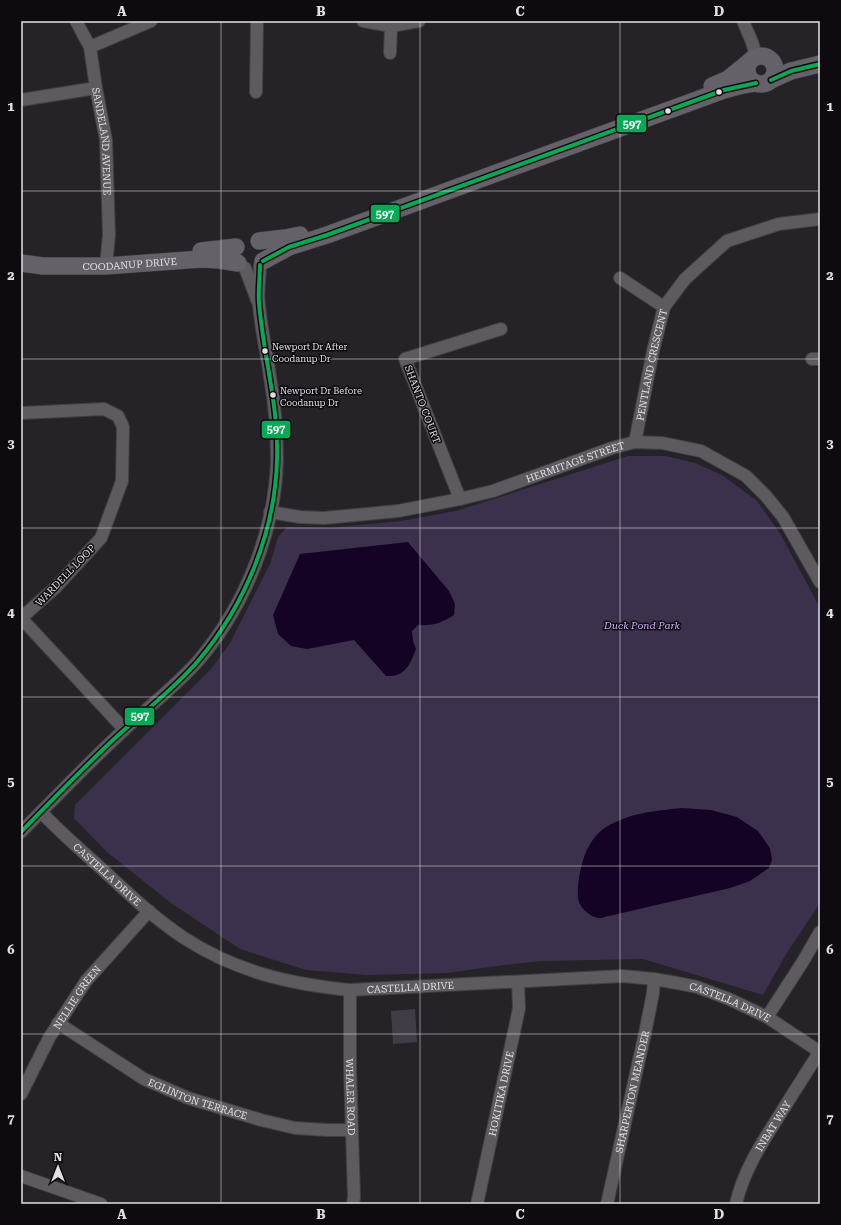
<svg xmlns="http://www.w3.org/2000/svg" width="841" height="1225" viewBox="0 0 841 1225" font-family="'Roboto Serif',serif">
	<style>
		.green { fill: #3c314d }
		.water { fill: #140325 }
		.building { fill: #403d47 }
		.lines { fill: none; stroke-linecap: round; stroke-linejoin: round }
		.minor-casing { stroke: #413f44; stroke-width: 14 }
		.secondary-casing { stroke: #413f44; stroke-width: 18 }
		.minor { stroke: #5d5b60; stroke-width: 12 }
		.secondary { stroke: #646169; stroke-width: 17 }
		.bus-1-casing { stroke: #0d0b10; stroke-width: 7 }
		.bus-1 { stroke: #06aa56; stroke-width: 4 }
		.grid { fill: none; stroke: #e2dfe7; stroke-width: 1; stroke-opacity: 0.55 }
		.bus-dot { fill: #e2dfe7; stroke: #0d0b10; stroke-width: 1.5 }
		.labels { text-anchor: middle; stroke-width: 3; stroke-linejoin: round; paint-order: stroke }
		.bus-label { font-size: 9px; fill: #e2dfe7; stroke: #0d0b10; text-anchor: start }
		.street-label { font-size: 10px; fill: #e2dfe7; stroke: #0d0b10 }
		.park-label { font-size: 10px; font-style: italic; fill: #d0b1fe; stroke: #0d0b10 }
		.line-badge { stroke: #0d0b10; stroke-width: 1.5 }
		.badge-label { font-size: 11px; text-anchor: middle; font-weight: bold; fill: #fff }
		.neatline { fill: none; stroke: #e2dfe7; stroke-width: 1.5 }
		.grid-label { font-size: 13px; text-anchor: middle; font-weight: bold; fill: #e2dfe7 }
	</style>
	<rect width="100%" height="100%" fill="#252328"/>
	<polygon class="green" points="628,456 666,456 695,463 722,475 757,501 781,535 820,608 820,903 785,956 763,995 643,959 542,961 504,965 447,973 367,975 306,970 240,949 171,903 107,852 74,818 75,805 211,669 230,643 270,564 278,537 287,527 330,528 401,521 456,511"/>
	<g class="water">
		<path d="M408 542 449 591 455 604 454 615C441 623 434 626 418 625L412 631 413 641 416 649C410 665 405 677 386 676L354 640 307 649 291 646 278 634 273 615 300 554Z"/>
		<path d="M682 808 711 810 737 817 758 831 770 848 772 860 769 868 750 881 730 888 609 916C607 916 603 918 600 918 592 918 582 910 579 902 575 889 582 857 589 846 592 840 598 833 603 829 627 813 654 811 682 808Z"/>
	</g>
	<polygon class="building" points="415,1009 417,1042 393,1044 391,1011"/>
	<g class="lines">
		<g class="minor-casing">
			<g id="minor">
				<path id="s1" d="M76 21 90 47 96 88 106 140 109 235 106 266"/>
				<polyline points="363,21 391,26 419,21"/>
				<polyline points="743,21 752,42 756,56"/>
				<polyline points="90,47 151,21"/>
				<polyline points="390,53 391,26"/>
				<polyline points="256,92 257,21"/>
				<polyline points="21,100 96,88"/>
				<polyline points="245,268 257,300"/>
				<polyline points="620,278 664,307"/>
				<polyline points="812,359 820,359"/>
				<polyline points="21,413 104,409 118,416 123,427 122,481 101,538 56,587 21,618"/>
				<path id="s2" d="M635 442 653 351 664 307 685 279 727 241 779 224 820 219"/>
				<polyline points="460,499 405,359 501,329"/>
				<path id="s3" d="M270 512 300 517 324 518 398 511 460 499 493 491 612 448 635 442 662 443 701 451 746 476 766 496 783 517 820 582"/>
				<polyline points="21,618 124,729"/>
				<path id="s4" d="M41 812C61 833 82 851 103 870 129 894 155 919 184 938 237 972 289 984 350 990L623 976 654 979 677 983 697 987 729 999 767 1017 820 1052"/>
				<path d="M21 832C55 798 89 762 125 729 149 706 176 686 198 661 245 606 275 532 277 460 277 432 275 405 270 377 267 353 261 329 259 305 257 292 260 278 260 265"/>
				<path id="s5" d="M350 990V1068L354 1197 353 1204"/>
				<polyline points="767,1017 802,963 820,932"/>
				<path id="s6" d="M58 1023 144 1079 188 1098 261 1120 295 1128 327 1130H352"/>
				<path id="s7" d="M21 1094 49 1038 86 981 149 911"/>
				<polyline points="21,1176 101,1204"/>
				<path id="s8" d="M477 1204 517 1018 519 1008 518 982"/>
				<path id="s9" d="M607 1204 645 1033 653 993 654 979"/>
				<path id="s10" d="M736 1204C743 1172 761 1144 779 1116 792 1095 806 1073 820 1051"/>
			</g>
		</g>
		<g class="secondary-casing">
			<g id="secondary">
				<circle cx="761" cy="70" r="14"/>
				<polyline points="771,80 791,71 820,64"/>
				<polyline points="712,86 728,79 749,62"/>
				<polyline points="259,241 285,238 300,235"/>
				<polyline points="201,251 236,247"/>
				<polyline points="263,261 289,247 327,235 724,90 739,86 756,83"/>
				<path id="s11" d="M21 263 43 266H106L201 259 219 260 238 263"/>
			</g>
		</g>
		<use href="#minor" class="minor"/>
		<use href="#secondary" class="secondary"/>
		<g class="bus-1-casing">
			<g id="bus-1">
				<polyline points="771,80 791,71 820,64"/>
				<polyline points="263,261 289,247 327,235 724,90 756,83"/>
				<path d="M21 832C51 801 81 770 113 740 141 714 173 690 198 661 245 605 275 533 277 460 279 406 263 355 259 302 258 289 260 277 260 265"/>
			</g>
		</g>
		<use href="#bus-1" class="bus-1"/>
	</g>
	<path class="grid" d="M221 21V1204M420 21V1204M620 21V1204M21 191H820M21 359H820M21 528H820M21 697H820M21 866H820M21 1034H820"/>
	<g class="bus-dot">
		<circle cx="719" cy="92" r="3.5"/>
		<circle cx="668" cy="111" r="3.5"/>
		<circle cx="265" cy="351" r="3.5"/>
		<circle cx="273" cy="395" r="3.5"/>
	</g>
	<g class="labels">
		<g class="bus-label">
			<text x="272" y="350">Newport Dr After<tspan x="272" dy="12">Coodanup Dr</tspan></text>
			<text x="280" y="394">Newport Dr Before<tspan x="280" dy="12">Coodanup Dr</tspan></text>
		</g>
		<g class="street-label">
			<text dy="4" stroke="none"><textPath href="#s1" startOffset="125">SANDELAND AVENUE</textPath></text>
			<text dy="4" stroke="none"><textPath href="#s11" startOffset="109">COODANUP DRIVE</textPath></text>
			<text dy="4" stroke="none"><textPath href="#s2" startOffset="79">PENTLAND CRESCENT</textPath></text>
			<text transform="translate(423 404) rotate(69)" y="4">SHANTO COURT</text>
			<text dy="4" stroke="none"><textPath href="#s3" startOffset="313">HERMITAGE STREET</textPath></text>
			<text transform="translate(65 575) rotate(-46)" y="4">WARDELL LOOP</text>
			<text dy="4" stroke="none"><textPath href="#s4" startOffset="91">CASTELLA DRIVE</textPath></text>
			<text dy="4" stroke="none"><textPath href="#s4" startOffset="427">CASTELLA DRIVE</textPath></text>
			<text dy="4" stroke="none"><textPath href="#s7" startOffset="112">NELLIE GREEN</textPath></text>
			<text dy="4" stroke="none"><textPath href="#s4" startOffset="751">CASTELLA DRIVE</textPath></text>
			<text dy="4" stroke="none"><textPath href="#s9" startOffset="115">SHARPERTON MEANDER</textPath></text>
			<text dy="4" stroke="none"><textPath href="#s8" startOffset="113">HOKITIKA DRIVE</textPath></text>
			<text dy="4" stroke="none"><textPath href="#s5" startOffset="107">WHALER ROAD</textPath></text>
			<text dy="4" stroke="none"><textPath href="#s6" startOffset="160">EGLINTON TERRACE</textPath></text>
			<text dy="4" stroke="none"><textPath href="#s10" startOffset="87">INBAT WAY</textPath></text>
		</g>
		<g class="park-label">
			<text x="642" y="629">Duck Pond Park</text>
		</g>
	</g>
	<g class="line-badge">
		<rect x="616" y="114" width="31" height="19" rx="4" fill="#06aa56"/>
		<rect x="370" y="204" width="30" height="19" rx="4" fill="#06aa56"/>
		<rect x="261" y="420" width="30" height="19" rx="4" fill="#06aa56"/>
		<rect x="124" y="707" width="31" height="19" rx="4" fill="#06aa56"/>
	</g>
	<g class="badge-label">
		<text x="632" y="128">597</text>
		<text x="385" y="218">597</text>
		<text x="276" y="433">597</text>
		<text x="140" y="720">597</text>
	</g>
	<rect width="841" height="1225" fill="none" stroke="#0d0b10" stroke-width="44"/>
	<g transform="translate(58 1167)" stroke="#0d0b10" stroke-width="3" paint-order="stroke">
	<path d="M0-3L7 15L0 10L-7 15Z" fill="#e2dfe7"/>
	<text y="-6" font-size="11" font-weight="bold" text-anchor="middle" fill="#e2dfe7">N</text>
	</g>
	<rect x="22" y="22" width="797" height="1181" class="neatline"/>
	<g class="grid-label">
		<text x="122" y="16">A</text>
		<text x="321" y="16">B</text>
		<text x="520" y="16">C</text>
		<text x="719" y="16">D</text>
		<text x="11" y="111">1</text>
		<text x="830" y="111">1</text>
		<text x="11" y="280">2</text>
		<text x="830" y="280">2</text>
		<text x="11" y="448">3</text>
		<text x="830" y="448">3</text>
		<text x="11" y="617">4</text>
		<text x="830" y="617">4</text>
		<text x="11" y="786">5</text>
		<text x="830" y="786">5</text>
		<text x="11" y="954">6</text>
		<text x="830" y="954">6</text>
		<text x="11" y="1123">7</text>
		<text x="830" y="1123">7</text>
		<text x="122" y="1219">A</text>
		<text x="321" y="1219">B</text>
		<text x="520" y="1219">C</text>
		<text x="719" y="1219">D</text>
	</g>
</svg>
